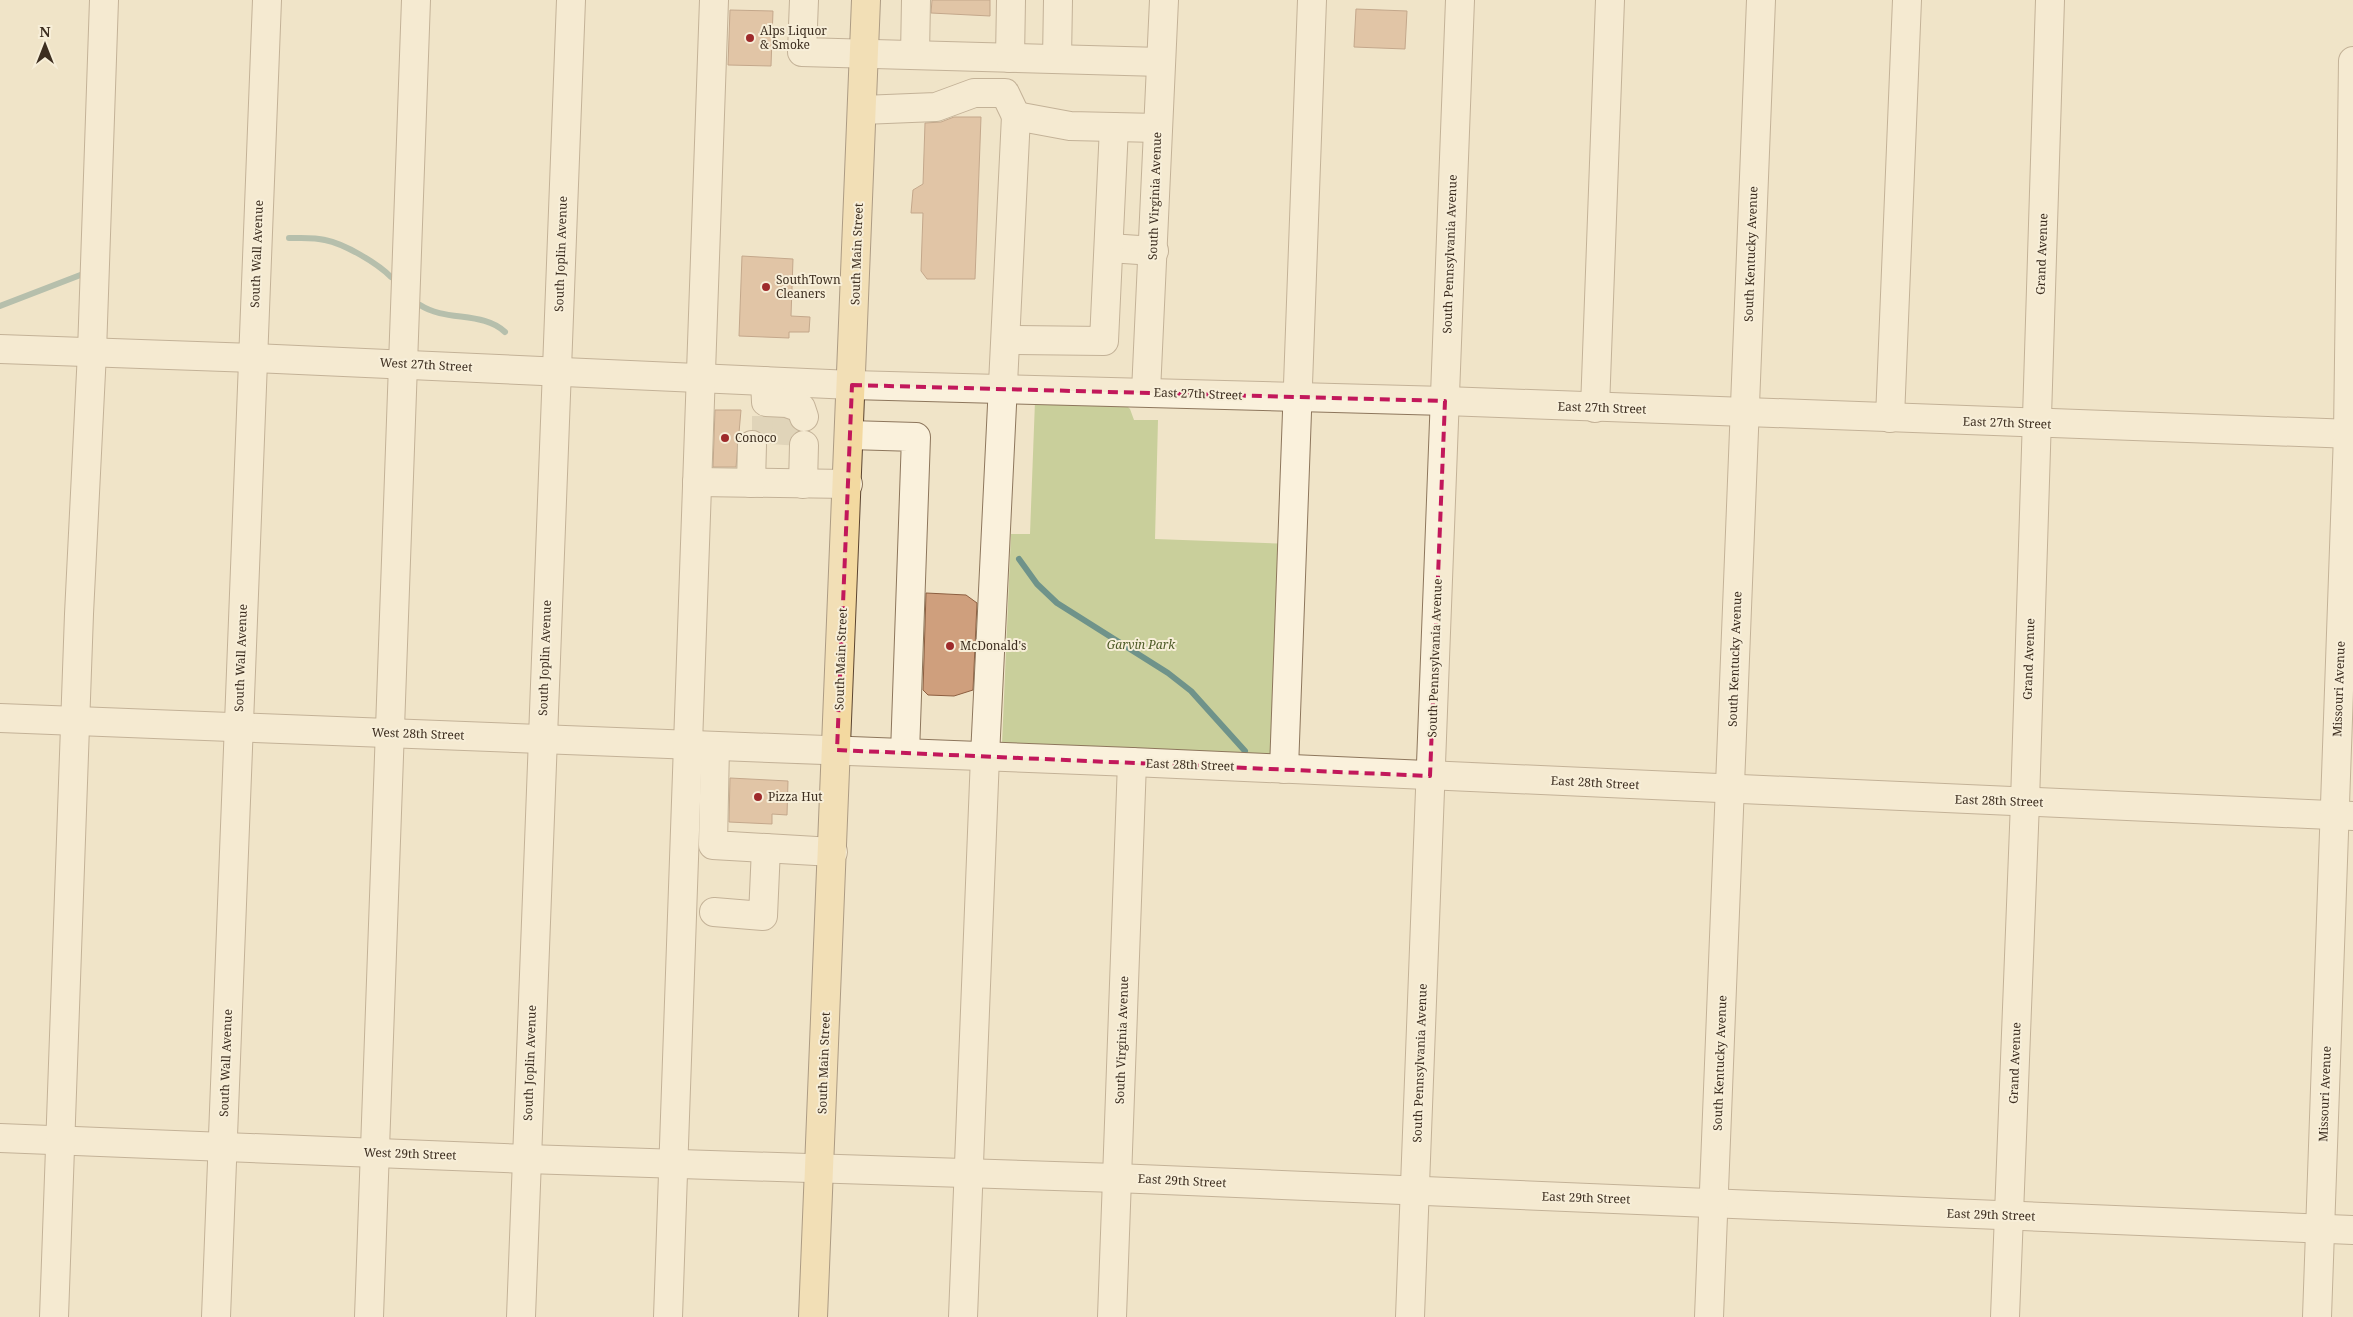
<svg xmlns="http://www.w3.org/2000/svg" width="2353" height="1317" viewBox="0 0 2353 1317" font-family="'Noto Serif',serif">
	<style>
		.green { fill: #c9cf9b }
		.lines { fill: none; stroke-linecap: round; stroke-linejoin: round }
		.stream { stroke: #6f938a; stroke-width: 6 }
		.building { fill: #cf9f7d; stroke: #8d5f41 }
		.minor-tunnel { stroke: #ccc0a6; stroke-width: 28; stroke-dasharray: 28 14; stroke-linecap: butt }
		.minor-casing { stroke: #8d765c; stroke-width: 30 }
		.major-casing { stroke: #5b4430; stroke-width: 30 }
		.minor { stroke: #faf1dc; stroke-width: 28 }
		.major { stroke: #f3d9a0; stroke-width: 28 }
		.marked { fill: none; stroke: #c2185b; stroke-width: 4; stroke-dasharray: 10 6; stroke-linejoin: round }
		.poi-dot { fill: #9e2a2b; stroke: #f7eed8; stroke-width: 2 }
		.labels { text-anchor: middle; stroke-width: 4; stroke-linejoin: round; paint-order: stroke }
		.poi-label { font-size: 12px; fill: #3d2e20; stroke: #f7eed8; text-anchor: start }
		.street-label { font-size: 12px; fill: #3d2e20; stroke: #f7eed8 }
		.park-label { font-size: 12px; font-style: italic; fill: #4d5a26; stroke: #f7eed8 }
	</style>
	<rect width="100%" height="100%" fill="#f0e4c8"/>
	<polygon class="green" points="1035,401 1126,405 1130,409 1134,420 1158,420 1155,539 1292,544 1281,757 1002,744 1011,534 1030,534"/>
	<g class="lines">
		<g class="stream">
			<path d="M289 238C301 238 314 237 325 240 345 244 377 263 391 277"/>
			<path d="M420 305C446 322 483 311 505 332"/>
			<polyline points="0,306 83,274"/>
			<polyline points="1019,559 1037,584 1057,603 1168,673 1191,691 1245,751"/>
		</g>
	</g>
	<g class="building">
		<polygon points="932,0 990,0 990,16 931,13"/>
		<polygon points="1356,9 1407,11 1405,49 1354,47"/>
		<polygon points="730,10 773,11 771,66 728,65"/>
		<polygon points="954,117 981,117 975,279 927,279 921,271 923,213 911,213 913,190 923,184 925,123 941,122"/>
		<polygon points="742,256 793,259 791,316 810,317 809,332 789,332 789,338 739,336"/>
		<polygon points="715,410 741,410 736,467 713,467"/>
		<polygon points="926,593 966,595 977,603 973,690 954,696 928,695 923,690"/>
		<polygon points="730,778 788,781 787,815 772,814 772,824 729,822"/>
	</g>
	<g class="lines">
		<g class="minor-tunnel">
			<polyline points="766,416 766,445"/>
			<polyline points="785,445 787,417"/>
		</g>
		<g class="minor-casing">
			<g id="minor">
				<polyline points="804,0 802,52 1161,62"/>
				<polyline points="915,55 916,0"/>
				<polyline points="1010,58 1011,0"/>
				<polyline points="1057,59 1058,0"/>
				<polyline points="862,110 936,107 974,93 1005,93 1016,116"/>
				<polyline points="1109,248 1154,251"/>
				<polyline points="1006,340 1104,341 1114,127"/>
				<polyline points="0,349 253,358 852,385 1445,401 2353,434"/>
				<polyline points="765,381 766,402 787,403 801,408 804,417"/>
				<polyline points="1146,392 1164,0"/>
				<polyline points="1595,408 1610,0"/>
				<polyline points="1890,418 1907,0"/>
				<polyline points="850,435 916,437 905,753"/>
				<polyline points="697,482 848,484"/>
				<polyline points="751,483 752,445"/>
				<polyline points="803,484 804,445"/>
				<polyline points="0,718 1132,762 2353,816"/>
				<polyline points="715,746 713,845 833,852"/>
				<polyline points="1284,769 1312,0"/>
				<polyline points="714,912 763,916 766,848"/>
				<polyline points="0,1138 527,1159 1116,1178 2353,1230"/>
				<polyline points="54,1317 79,614 92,352 104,0"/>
				<polyline points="216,1317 267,0"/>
				<polyline points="369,1317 416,0"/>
				<polyline points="521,1317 571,0"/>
				<polyline points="668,1317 714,0"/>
				<polyline points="963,1317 985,756 1016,116 1070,126 1158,128"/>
				<polyline points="1112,1317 1132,762"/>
				<polyline points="1410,1317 1460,0"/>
				<polyline points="1709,1317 1761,0"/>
				<polyline points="2005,1317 2025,802 2050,0"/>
				<polyline points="2317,1317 2348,434 2353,61"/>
			</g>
		</g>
		<g class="major-casing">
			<polyline id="major" points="813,1317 866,0"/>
		</g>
		<use href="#minor" class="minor"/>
		<use href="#major" class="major"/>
	</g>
	<path d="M0 0H2353V1317H0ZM852 385 1445 401 1430 776 837 750Z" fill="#f0e4c8" fill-opacity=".55" fill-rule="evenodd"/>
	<path class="marked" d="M852 385 1445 401 1430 776 837 750Z"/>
	<g class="poi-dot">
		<circle cx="750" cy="38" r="5"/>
		<circle cx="766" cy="287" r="5"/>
		<circle cx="725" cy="438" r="5"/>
		<circle cx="950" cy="646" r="5"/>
		<circle cx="758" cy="797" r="5"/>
	</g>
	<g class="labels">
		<g class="poi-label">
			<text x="760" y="35">Alps Liquor<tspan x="760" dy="14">&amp; Smoke</tspan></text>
			<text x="776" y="284">SouthTown<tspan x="776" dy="14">Cleaners</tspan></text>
			<text x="735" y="442">Conoco</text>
			<text x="960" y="650">McDonald's</text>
			<text x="768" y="801">Pizza Hut</text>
		</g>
		<g class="street-label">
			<text transform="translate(1155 196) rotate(-88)" y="4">South Virginia Avenue</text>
			<text transform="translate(257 254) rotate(-88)" y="4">South Wall Avenue</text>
			<text transform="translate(561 254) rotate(-88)" y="4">South Joplin Avenue</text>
			<text transform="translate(857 254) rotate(-88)" y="4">South Main Street</text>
			<text transform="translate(1450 254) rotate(-88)" y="4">South Pennsylvania Avenue</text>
			<text transform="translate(1751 254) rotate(-88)" y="4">South Kentucky Avenue</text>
			<text transform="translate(2042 254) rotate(-88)" y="4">Grand Avenue</text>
			<text transform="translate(426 365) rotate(3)" y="4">West 27th Street</text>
			<text transform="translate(1198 394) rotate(2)" y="4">East 27th Street</text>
			<text transform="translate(1602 408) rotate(2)" y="4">East 27th Street</text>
			<text transform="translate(2007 423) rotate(2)" y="4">East 27th Street</text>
			<text transform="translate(241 658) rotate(-88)" y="4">South Wall Avenue</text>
			<text transform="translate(545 658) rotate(-88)" y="4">South Joplin Avenue</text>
			<text transform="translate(1435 658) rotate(-88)" y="4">South Pennsylvania Avenue</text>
			<text transform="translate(841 659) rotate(-88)" y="4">South Main Street</text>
			<text transform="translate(1735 659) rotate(-88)" y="4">South Kentucky Avenue</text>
			<text transform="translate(2029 659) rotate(-88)" y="4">Grand Avenue</text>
			<text transform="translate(2339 689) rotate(-88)" y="4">Missouri Avenue</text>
			<text transform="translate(418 734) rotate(2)" y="4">West 28th Street</text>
			<text transform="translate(1190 765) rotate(2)" y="4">East 28th Street</text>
			<text transform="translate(1595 783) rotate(3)" y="4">East 28th Street</text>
			<text transform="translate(1999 801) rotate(2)" y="4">East 28th Street</text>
			<text transform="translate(1122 1040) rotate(-88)" y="4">South Virginia Avenue</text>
			<text transform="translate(226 1063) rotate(-88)" y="4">South Wall Avenue</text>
			<text transform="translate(530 1063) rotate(-88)" y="4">South Joplin Avenue</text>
			<text transform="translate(824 1063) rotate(-88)" y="4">South Main Street</text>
			<text transform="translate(1420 1063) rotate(-88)" y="4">South Pennsylvania Avenue</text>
			<text transform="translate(1720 1063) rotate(-88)" y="4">South Kentucky Avenue</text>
			<text transform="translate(2015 1063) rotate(-88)" y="4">Grand Avenue</text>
			<text transform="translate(2325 1094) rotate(-88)" y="4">Missouri Avenue</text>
			<text transform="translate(410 1154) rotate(2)" y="4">West 29th Street</text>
			<text transform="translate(1182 1181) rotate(3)" y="4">East 29th Street</text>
			<text transform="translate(1586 1198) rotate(2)" y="4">East 29th Street</text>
			<text transform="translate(1991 1215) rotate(2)" y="4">East 29th Street</text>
		</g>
		<g class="park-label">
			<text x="1141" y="649">Garvin Park</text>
		</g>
	</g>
	<g transform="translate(45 45)" stroke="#f7eed8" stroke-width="4" paint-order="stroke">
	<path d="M0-4L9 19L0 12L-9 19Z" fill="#3d2e20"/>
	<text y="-8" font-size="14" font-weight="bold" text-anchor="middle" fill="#3d2e20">N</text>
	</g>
</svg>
